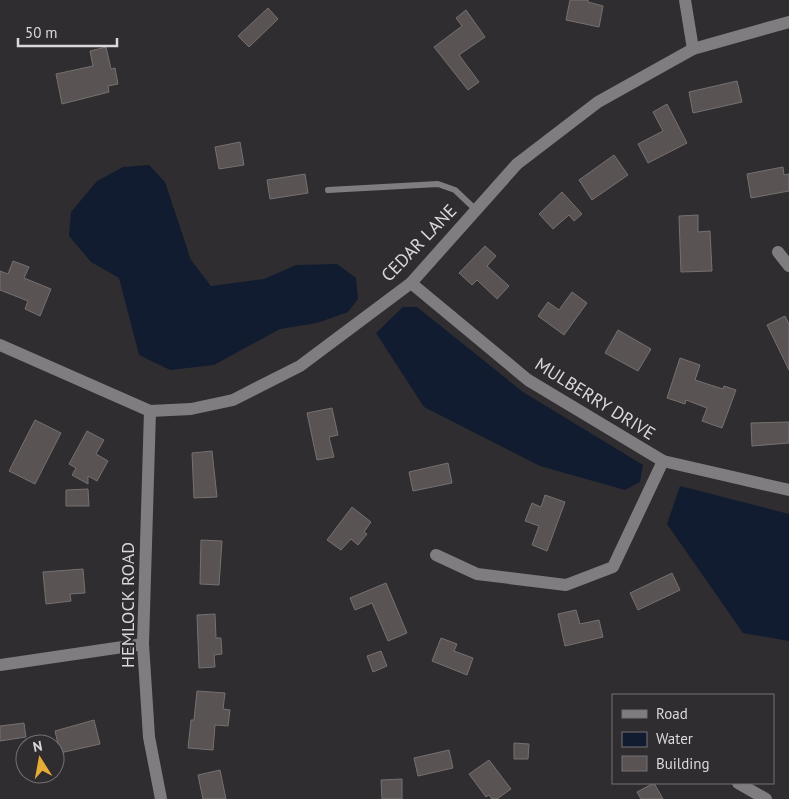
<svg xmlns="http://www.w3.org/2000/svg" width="789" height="799" viewBox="0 0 789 799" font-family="'PT Sans',sans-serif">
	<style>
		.water { fill: #121c30 }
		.building { fill: #595453; stroke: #767170 }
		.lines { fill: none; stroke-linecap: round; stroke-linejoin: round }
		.service { stroke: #807d80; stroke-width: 6 }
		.minor { stroke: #807d80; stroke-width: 12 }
		.labels { text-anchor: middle; stroke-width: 4; stroke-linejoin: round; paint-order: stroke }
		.street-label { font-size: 18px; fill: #d9d8da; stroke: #302d30 }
	</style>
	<rect width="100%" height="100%" fill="#302d30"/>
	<g class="water">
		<polygon points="149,165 165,182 191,260 211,286 264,279 296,265 337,264 356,278 358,299 348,312 317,323 280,329 214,365 170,370 139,355 119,278 91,262 69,236 71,212 97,181 123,167"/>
		<polygon points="403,307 417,307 523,392 643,465 640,482 625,490 540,466 424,407 376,333"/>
		<polygon points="680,486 789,514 789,641 743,633 667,524"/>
	</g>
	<g class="building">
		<polygon points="570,0 588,0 588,2 603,6 599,27 566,20"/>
		<polygon points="268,8 278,19 249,47 238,36"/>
		<polygon points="466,10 485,37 459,55 479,82 468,90 434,47 462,26 456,18"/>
		<polygon points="106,47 111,69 115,68 118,84 108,86 109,92 62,104 56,74 93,66 90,51"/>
		<polygon points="737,81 742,102 693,113 689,92"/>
		<polygon points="667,104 687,143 648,163 638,144 663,131 653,112"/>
		<polygon points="240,142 244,165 219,169 215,147"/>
		<polygon points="614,155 628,175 592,200 579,180"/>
		<polygon points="783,167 784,175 789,174 789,191 751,198 747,174"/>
		<polygon points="305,174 308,193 270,199 267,180"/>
		<polygon points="562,192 582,214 574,221 569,215 553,229 539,214"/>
		<polygon points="698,215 698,232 710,231 712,271 681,272 679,216"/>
		<polygon points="485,246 496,256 487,266 509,286 497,299 477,280 472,285 459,273"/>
		<polygon points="13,261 29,267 24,278 51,289 40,316 25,309 28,301 0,290 0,271 8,274"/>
		<polygon points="572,292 587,303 564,335 538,316 548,302 559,310"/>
		<polygon points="785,316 789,324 789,370 767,325"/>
		<polygon points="618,330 651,349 638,371 605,353"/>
		<polygon points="680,358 700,365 695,380 723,389 724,386 736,390 722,428 702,421 707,408 686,400 685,404 667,398"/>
		<polygon points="332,408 338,435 329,437 334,457 317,460 307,413"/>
		<polygon points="35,420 61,433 35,484 9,471"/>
		<polygon points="789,422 789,443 752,446 751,423"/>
		<polygon points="87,431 104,440 96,454 108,461 97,481 88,476 88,484 72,475 76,468 69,464"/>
		<polygon points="212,451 217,497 194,498 192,453"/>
		<polygon points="448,463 452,483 413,491 409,472"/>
		<polygon points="88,489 89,506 66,506 66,490"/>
		<polygon points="545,495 565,502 547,551 532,545 539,526 525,521 532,503 541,507"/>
		<polygon points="352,507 371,522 364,532 367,534 358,545 351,539 341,550 327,540"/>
		<polygon points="201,540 222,541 219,585 200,584"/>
		<polygon points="83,569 85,593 70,594 71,601 46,604 43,572"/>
		<polygon points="672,573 680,590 638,610 630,593"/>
		<polygon points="386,583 407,633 388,641 372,603 355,610 350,598"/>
		<polygon points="576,610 580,624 599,620 603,637 565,646 558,614"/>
		<polygon points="215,614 216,638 221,638 222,654 214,655 215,667 199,668 197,615"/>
		<polygon points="441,638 457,644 454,651 473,658 467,675 432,661"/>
		<polygon points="381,651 387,666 373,672 367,656"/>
		<polygon points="197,691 225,693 223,709 230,710 228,726 215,725 213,750 188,748 191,720 194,720"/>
		<polygon points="94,720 100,744 60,753 55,731"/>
		<polygon points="24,723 26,737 0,741 0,726"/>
		<polygon points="514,743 529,744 528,759 514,759"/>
		<polygon points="449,750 453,768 418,776 414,758"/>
		<polygon points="489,760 511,789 497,799 492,799 489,795 486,797 469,774"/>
		<polygon points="220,770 226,799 203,799 198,775"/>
		<polygon points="402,779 402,799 382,799 381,780"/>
		<polygon points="654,783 663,799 641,799 637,792"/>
	</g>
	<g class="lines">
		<polyline class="service" points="328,190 438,184 455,190 476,210"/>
		<g class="minor">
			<polyline points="685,0 693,49"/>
			<polyline points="778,252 789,266"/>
			<polyline points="411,283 528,380 663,461 789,490"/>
			<polyline points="0,345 150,411 191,409 233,400 300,366 411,283 517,164 598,102 693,49 789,22"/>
			<polyline points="150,411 143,644 149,737 161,799"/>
			<polyline points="436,555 477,574 566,585 613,567 663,461"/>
			<polyline points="0,665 143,644"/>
			<polyline points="738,783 766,799"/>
		</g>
	</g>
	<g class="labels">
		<g class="street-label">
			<text transform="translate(419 243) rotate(-46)" y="6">CEDAR LANE</text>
			<text transform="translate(595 399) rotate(32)" y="6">MULBERRY DRIVE</text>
			<text transform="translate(128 605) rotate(-90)" y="6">HEMLOCK ROAD</text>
		</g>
	</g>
	<rect x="612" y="694" width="162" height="90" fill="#302d30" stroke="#747174"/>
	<rect x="622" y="710" width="25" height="8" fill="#807d80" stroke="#747174"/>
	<text x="656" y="719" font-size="15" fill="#d9d8da">Road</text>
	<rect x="622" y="732" width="25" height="15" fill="#121c30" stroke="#747174"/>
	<text x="656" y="744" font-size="15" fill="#d9d8da">Water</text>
	<rect x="622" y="756" width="25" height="15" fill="#595453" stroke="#747174"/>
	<text x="656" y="769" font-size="15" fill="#d9d8da">Building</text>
	<g transform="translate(40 759) rotate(349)"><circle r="24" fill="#302d30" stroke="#747174"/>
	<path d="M0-4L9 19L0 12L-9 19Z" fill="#e7ac36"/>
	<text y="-8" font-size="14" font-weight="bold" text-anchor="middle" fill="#d9d8da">N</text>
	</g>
	<path d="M18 38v8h99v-8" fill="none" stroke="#d9d8da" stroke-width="2.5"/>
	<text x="25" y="38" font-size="15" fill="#d9d8da" stroke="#302d30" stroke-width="4" paint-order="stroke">50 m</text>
</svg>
